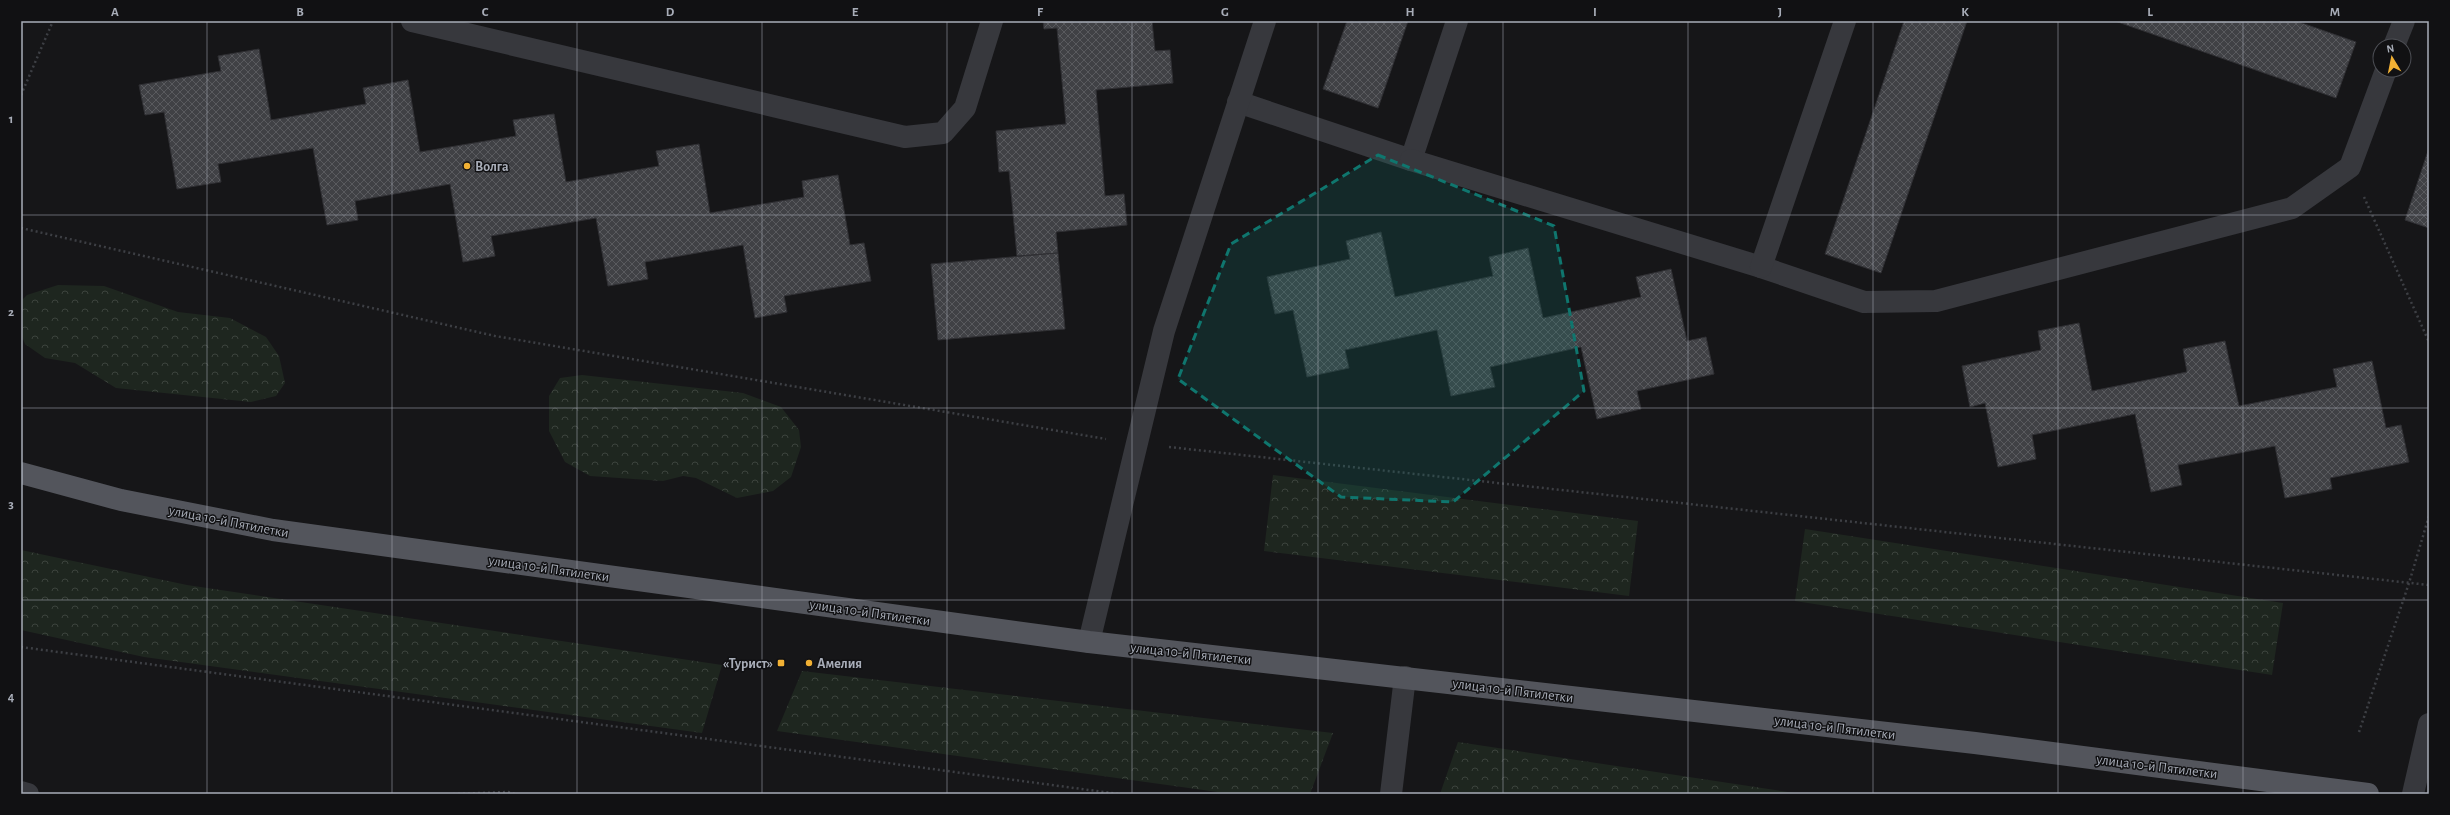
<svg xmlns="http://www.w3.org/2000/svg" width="2450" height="815" viewBox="0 0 2450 815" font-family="'Alegreya Sans',sans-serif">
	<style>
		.forest { fill: url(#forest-crowns) }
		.building { fill: url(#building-cross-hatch); stroke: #303034 }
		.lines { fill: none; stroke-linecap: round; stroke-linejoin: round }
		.path { stroke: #3d3f44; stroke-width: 2.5; stroke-dasharray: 2 3; stroke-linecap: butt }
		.minor { stroke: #37383d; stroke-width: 22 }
		.major { stroke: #53555c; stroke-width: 22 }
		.marked { fill: #0f766e; fill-opacity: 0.2; stroke: #0f766e; stroke-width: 3; stroke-dasharray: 8 5; stroke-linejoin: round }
		.grid { fill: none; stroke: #a8adb8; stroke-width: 1; stroke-opacity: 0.55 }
		.poi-dot { fill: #f2b134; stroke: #111113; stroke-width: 1.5 }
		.labels { text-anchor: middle; stroke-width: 3; stroke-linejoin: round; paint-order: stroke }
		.poi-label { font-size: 14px; font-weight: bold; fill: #a8adb8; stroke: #111113; text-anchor: start }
		.street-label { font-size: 14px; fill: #a8adb8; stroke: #111113 }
		.neatline { fill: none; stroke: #a8adb8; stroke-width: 1.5 }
		.grid-label { font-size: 13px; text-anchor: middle; font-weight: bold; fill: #a8adb8 }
	</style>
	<defs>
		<pattern id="forest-crowns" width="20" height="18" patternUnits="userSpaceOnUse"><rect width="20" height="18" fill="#1e261f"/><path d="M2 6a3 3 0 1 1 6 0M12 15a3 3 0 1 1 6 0" fill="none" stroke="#3c433d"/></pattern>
		<pattern id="building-cross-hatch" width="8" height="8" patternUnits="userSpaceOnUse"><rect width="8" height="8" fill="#404145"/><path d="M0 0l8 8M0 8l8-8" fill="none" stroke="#595a5e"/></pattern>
	</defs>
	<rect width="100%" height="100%" fill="#161618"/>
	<g class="forest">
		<polygon points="58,285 104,286 178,312 230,318 266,337 279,356 285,383 276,396 251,402 116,388 75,363 45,358 25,344 21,334 21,301 27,295"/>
		<polygon points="582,375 743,393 781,407 799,430 801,447 791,477 773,491 737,498 696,478 683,476 663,481 590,476 565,462 549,431 549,396 560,378"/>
		<polygon points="1273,475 1638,521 1629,596 1264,551"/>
		<polygon points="1805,529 2283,603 2272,675 1795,601"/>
		<polygon points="21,550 187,585 722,665 702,733 144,657 21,630"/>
		<polygon points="802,671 1333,733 1310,794 1232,794 777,731"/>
		<polygon points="1458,742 1801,794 1440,794"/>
	</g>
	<g class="building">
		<polygon points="1043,21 1152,21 1155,51 1170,50 1173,83 1096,90 1105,196 1124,194 1127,225 1056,232 1058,253 1017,256 1009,171 999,172 996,131 1066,124 1057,28 1044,29"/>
		<polygon points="1347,21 1408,21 1378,108 1323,89"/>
		<polygon points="1904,21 1967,21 1881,273 1825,254"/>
		<polygon points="2115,21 2296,21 2356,42 2336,98"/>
		<polygon points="259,49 271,120 366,104 363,88 408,80 420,152 516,136 513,120 554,114 566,182 659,166 656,151 699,144 710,213 804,197 802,181 838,175 850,245 864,243 871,281 784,296 787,312 755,318 743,245 645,262 648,279 608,286 596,218 491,236 495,256 463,262 450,184 355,201 358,220 327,225 313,148 218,164 221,182 177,189 164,112 145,115 139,85 221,71 218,56"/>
		<polygon points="2429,148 2429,228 2405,220"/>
		<polygon points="1381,232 1395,297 1493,276 1489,257 1528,248 1543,318 1641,297 1636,277 1671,269 1687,341 1706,337 1714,374 1637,391 1641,409 1597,419 1581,347 1490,367 1495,387 1451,396 1437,330 1345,350 1349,368 1307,377 1293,310 1275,314 1267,277 1350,259 1346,241"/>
		<polygon points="1058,253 1065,329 938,340 931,264"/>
		<polygon points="2079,323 2092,391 2187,372 2183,349 2225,341 2239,406 2337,387 2333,369 2372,361 2386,428 2401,425 2409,462 2330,478 2332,489 2285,498 2275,446 2178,465 2182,485 2151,492 2135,414 2032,435 2036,459 1998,467 1985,403 1970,407 1962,366 2041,350 2038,331"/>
	</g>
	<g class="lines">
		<g class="path">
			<polyline points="21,95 53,21"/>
			<polyline points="2364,197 2429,342"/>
			<polyline points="21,228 495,336 1106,439"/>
			<polyline points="1169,447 2429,585"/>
			<polyline points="21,647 1119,794"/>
			<polyline points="2359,732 2409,583 2429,516"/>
			<polyline points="453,794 508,792 515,794"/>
		</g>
		<g class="minor">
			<polyline points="412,21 905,137 943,133 965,108 992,21"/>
			<polyline points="2394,46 2404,21"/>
			<polyline points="1238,102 1411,160 1457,21"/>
			<polyline points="1411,160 1761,267 1864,302 1936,301 2292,208 2350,167 2386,70"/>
			<polyline points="1761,267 1845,21"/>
			<polyline points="1089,642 1164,331 1265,21"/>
			<polyline points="21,792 28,794"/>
			<polyline points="1391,794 1405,677"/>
			<polyline points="2413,794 2429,724"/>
		</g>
		<polyline class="major" points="21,473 121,500 273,530 1089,642 1975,743 2368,794"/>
	</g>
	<path class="marked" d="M1378 155 1554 226 1584 391 1453 502 1341 497 1178 379 1231 244Z"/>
	<path class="grid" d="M207 21V794M392 21V794M577 21V794M762 21V794M947 21V794M1132 21V794M1318 21V794M1503 21V794M1688 21V794M1873 21V794M2058 21V794M2243 21V794M21 215H2429M21 408H2429M21 600H2429"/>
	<g class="poi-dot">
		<circle cx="467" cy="166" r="4"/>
		<rect x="777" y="659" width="8" height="8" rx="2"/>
		<circle cx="809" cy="663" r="4"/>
	</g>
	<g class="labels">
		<g class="poi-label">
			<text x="475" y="171">Волга</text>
			<text x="773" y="668" text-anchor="end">«Турист»</text>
			<text x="817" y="668">Амелия</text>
		</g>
		<g class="street-label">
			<text transform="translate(229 521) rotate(11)" y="5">улица 10-й Пятилетки</text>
			<text transform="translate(549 568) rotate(8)" y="5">улица 10-й Пятилетки</text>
			<text transform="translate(870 612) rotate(8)" y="5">улица 10-й Пятилетки</text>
			<text transform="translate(1191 653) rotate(6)" y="5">улица 10-й Пятилетки</text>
			<text transform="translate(1513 690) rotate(7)" y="5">улица 10-й Пятилетки</text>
			<text transform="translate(1835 727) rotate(7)" y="5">улица 10-й Пятилетки</text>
			<text transform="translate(2157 766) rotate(7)" y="5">улица 10-й Пятилетки</text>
		</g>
	</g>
	<rect width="2450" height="815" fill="none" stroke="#111113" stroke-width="44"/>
	<g transform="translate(2392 58) rotate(350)"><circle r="19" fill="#111113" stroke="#4d4f55"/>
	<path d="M0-3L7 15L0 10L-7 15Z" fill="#f2b134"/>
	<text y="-6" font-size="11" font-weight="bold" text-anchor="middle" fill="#a8adb8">N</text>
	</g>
	<rect x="22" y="22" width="2406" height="771" class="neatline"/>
	<g class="grid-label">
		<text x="115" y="16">A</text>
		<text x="300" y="16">B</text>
		<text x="485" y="16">C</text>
		<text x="670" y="16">D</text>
		<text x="855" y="16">E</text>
		<text x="1040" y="16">F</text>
		<text x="1225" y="16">G</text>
		<text x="1410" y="16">H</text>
		<text x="1595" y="16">I</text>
		<text x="1780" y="16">J</text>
		<text x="1965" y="16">K</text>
		<text x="2150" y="16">L</text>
		<text x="2335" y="16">M</text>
		<text x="11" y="123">1</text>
		<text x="11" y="316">2</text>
		<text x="11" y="508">3</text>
		<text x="11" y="701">4</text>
	</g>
</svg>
